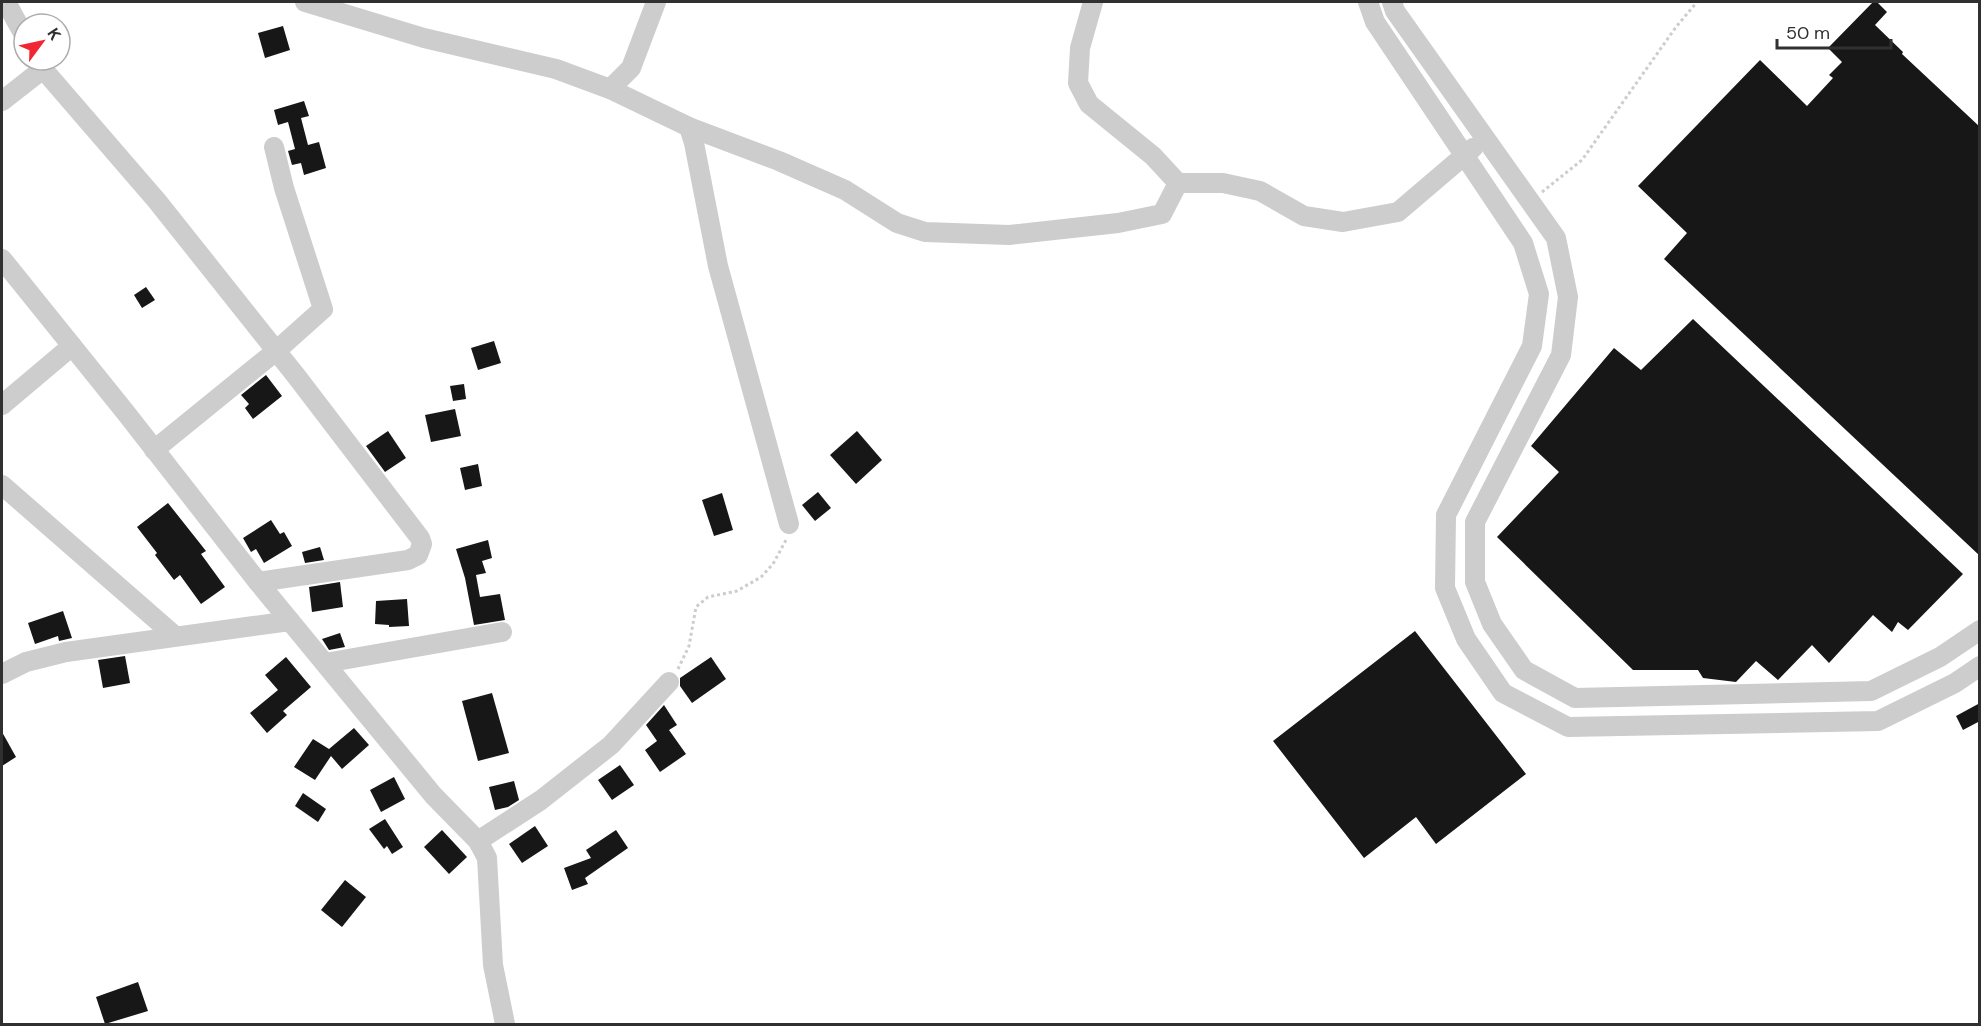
<svg xmlns="http://www.w3.org/2000/svg" width="1981" height="1026" viewBox="0 0 1981 1026" font-family="'DM Sans',sans-serif">
	<style>
		.building { fill: #171717 }
		.lines { fill: none; stroke-linecap: round; stroke-linejoin: round }
		.path { stroke: #cdcdcd; stroke-width: 3; stroke-dasharray: 3 3; stroke-linecap: butt }
		.minor { stroke: #cdcdcd; stroke-width: 20 }
	</style>
	<rect width="100%" height="100%" fill="#fff"/>
	<g class="building">
		<polygon points="1873,2 1877,2 1887,12 1875,25 1903,52 1902,54 1980,127 1980,556 1664,259 1687,233 1638,186 1760,60 1807,106 1833,78 1829,75 1842,62 1828,48"/>
		<polygon points="283,26 290,50 265,58 258,33"/>
		<polygon points="304,101 309,116 301,118 308,145 319,142 326,168 304,175 301,163 292,165 288,151 295,149 288,122 278,125 274,110"/>
		<polygon points="146,287 155,300 142,308 134,295"/>
		<polygon points="1693,319 1963,574 1908,630 1898,622 1892,632 1873,615 1829,663 1812,645 1778,680 1756,661 1736,682 1703,678 1698,670 1633,670 1497,537 1559,472 1531,446 1614,348 1641,370"/>
		<polygon points="494,341 501,363 478,370 471,348"/>
		<polygon points="266,375 282,396 253,419 245,408 249,404 241,395"/>
		<polygon points="464,384 466,399 453,401 450,386"/>
		<polygon points="455,409 461,436 431,442 425,415"/>
		<polygon points="388,431 406,458 385,472 366,446"/>
		<polygon points="857,431 882,460 856,484 830,455"/>
		<polygon points="478,464 482,486 465,490 460,468"/>
		<polygon points="818,492 831,508 815,521 802,505"/>
		<polygon points="722,493 733,530 714,536 702,500"/>
		<polygon points="168,503 206,551 201,554 225,587 201,604 180,575 174,580 155,555 157,553 137,527"/>
		<polygon points="271,520 280,534 284,532 292,546 264,563 256,549 251,552 243,538"/>
		<polygon points="488,540 492,558 482,561 486,573 476,575 480,597 500,594 505,620 474,625 465,578 456,549"/>
		<polygon points="320,547 324,560 305,563 302,552"/>
		<polygon points="340,582 343,607 312,612 309,587"/>
		<polygon points="407,599 409,626 389,627 389,625 375,624 376,601"/>
		<polygon points="63,611 72,638 59,641 58,636 35,644 28,623"/>
		<polygon points="1415,631 1526,774 1436,844 1416,817 1364,858 1273,741"/>
		<polygon points="340,633 345,647 329,650 322,639"/>
		<polygon points="125,656 130,683 103,688 98,660"/>
		<polygon points="286,657 311,687 283,711 287,715 267,733 250,713 278,690 265,675"/>
		<polygon points="711,657 726,679 692,703 680,686 680,678"/>
		<polygon points="492,693 509,753 478,761 462,701"/>
		<polygon points="1980,703 1980,721 1963,730 1956,716"/>
		<polygon points="664,705 677,725 669,730 686,754 660,772 645,750 657,741 646,725"/>
		<polygon points="354,728 369,745 342,769 331,756 315,780 294,767 313,739 329,749"/>
		<polygon points="2,732 16,757 2,766"/>
		<polygon points="620,765 634,785 612,800 598,780"/>
		<polygon points="394,777 405,799 381,812 370,790"/>
		<polygon points="514,781 519,800 508,807 495,810 489,787"/>
		<polygon points="303,793 326,809 318,822 295,806"/>
		<polygon points="385,819 403,847 392,854 387,846 384,849 369,829"/>
		<polygon points="535,826 548,846 522,863 509,844"/>
		<polygon points="442,830 467,857 449,874 424,847"/>
		<polygon points="616,830 628,848 585,878 588,884 572,890 564,868 591,858 586,850"/>
		<polygon points="345,880 366,897 342,927 321,910"/>
		<polygon points="138,982 148,1011 105,1024 96,997"/>
	</g>
	<g class="lines">
		<g class="path">
			<polyline points="1542,192 1582,160 1676,27 1697,2"/>
			<polyline points="678,669 689,646 696,607 708,597 737,591 761,577 773,564 786,540"/>
		</g>
		<g class="minor">
			<polyline points="6,2 24,35"/>
			<polyline points="305,2 424,38 556,69 610,89 689,127 694,143 718,266 789,524"/>
			<polyline points="1093,2 1080,48 1078,83 1089,104 1153,156 1178,183"/>
			<polyline points="1368,2 1375,22 1523,243 1539,294 1532,346 1446,515 1445,588 1466,639 1503,693 1568,727 1878,721 1955,683 1980,666"/>
			<polyline points="1392,2 1395,11 1556,238 1568,297 1561,355 1475,522 1475,582 1492,624 1524,670 1575,698 1871,691 1940,657 1980,630"/>
			<polyline points="38,60 43,69 157,201 297,377 420,538 422,544 418,555 408,560 258,582"/>
			<polyline points="610,89 631,68 656,2"/>
			<polyline points="2,101 43,69"/>
			<polyline points="689,127 779,161 845,190 897,223 925,232 1009,235 1118,223 1162,214 1178,183 1223,183 1260,191 1304,216 1343,222 1398,212 1473,148"/>
			<polyline points="2,259 126,413 258,582 433,795 478,841 487,858 493,965 505,1024"/>
			<polyline points="2,405 72,346"/>
			<polyline points="154,450 276,351 323,309 284,188 274,147"/>
			<polyline points="2,485 175,636"/>
			<polyline points="325,663 502,632"/>
			<polyline points="2,674 26,662 66,652 290,621"/>
			<polyline points="478,841 541,800 611,745 669,682"/>
		</g>
	</g>
	<rect width="1981" height="1026" fill="none" stroke="#303030" stroke-width="6"/>
	<g transform="translate(42 42) rotate(57)"><circle r="28" fill="#ffffff" stroke="#acacac" stroke-width="1.5"/>
	<path d="M0-4.5L10 22L0 15L-10 22Z" fill="#f22632"/>
	<text y="-9" font-size="16" font-weight="bold" text-anchor="middle" fill="#303030">K</text>
	</g>
	<path d="M1777 39v9h114v-9" fill="none" stroke="#303030" stroke-width="3"/>
	<text x="1786" y="39" font-size="18" fill="#303030" stroke="#ffffff" stroke-width="4.5" paint-order="stroke">50 m</text>
</svg>
